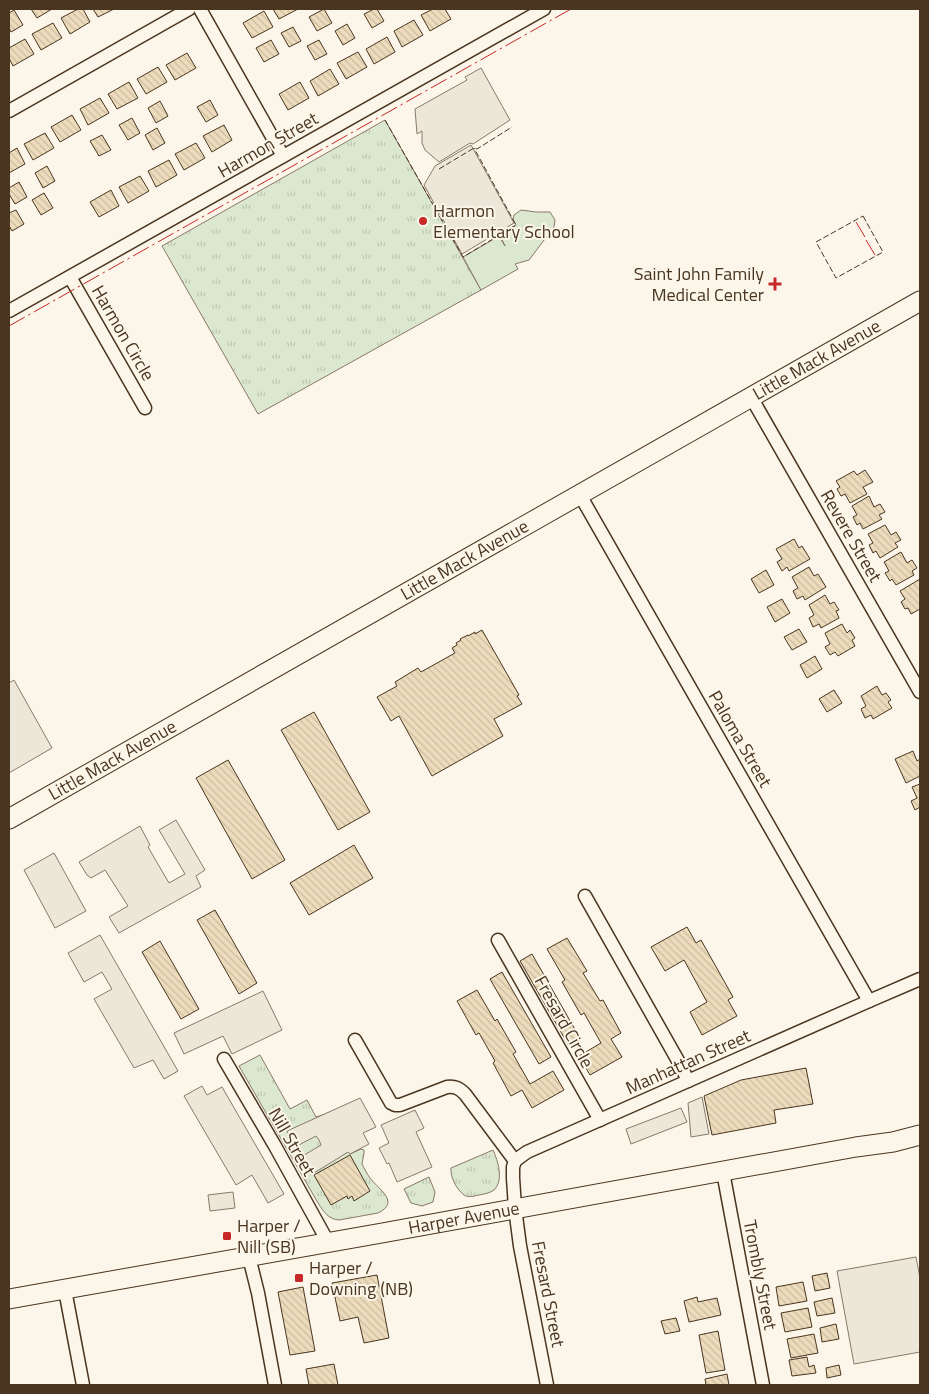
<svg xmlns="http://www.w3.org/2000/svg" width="929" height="1394" viewBox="0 0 929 1394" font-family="'Titillium Web',sans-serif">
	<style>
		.grass { fill: url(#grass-tufts); stroke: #887966 }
		.green { fill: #dce7d0; stroke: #887966 }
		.parking { fill: #ede7d9; stroke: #887966 }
		.building { fill: url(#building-back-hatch); stroke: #4a3520 }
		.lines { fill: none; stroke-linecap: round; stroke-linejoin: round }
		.minor-casing { stroke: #4a3520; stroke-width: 15 }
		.secondary-casing { stroke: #4a3520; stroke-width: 21 }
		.minor { stroke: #fbf6e9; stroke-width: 12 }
		.secondary { stroke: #fbf6e9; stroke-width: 19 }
		.fence { stroke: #4a3520; stroke-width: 1; stroke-dasharray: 6 2.5; stroke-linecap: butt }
		.power { stroke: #c62828; stroke-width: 1; stroke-dasharray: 18 4 2.5 4; stroke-linecap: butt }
		.poi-dot { fill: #c62828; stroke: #fbf6e9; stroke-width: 2 }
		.labels { text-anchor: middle; stroke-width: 4; stroke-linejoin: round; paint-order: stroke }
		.street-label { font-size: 18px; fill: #4a3520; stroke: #fbf6e9 }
		.poi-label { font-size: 18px; fill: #4a3520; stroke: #fbf6e9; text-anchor: start }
	</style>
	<defs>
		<pattern id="grass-tufts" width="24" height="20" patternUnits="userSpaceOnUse" patternTransform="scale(1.25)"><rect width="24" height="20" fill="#dce7d0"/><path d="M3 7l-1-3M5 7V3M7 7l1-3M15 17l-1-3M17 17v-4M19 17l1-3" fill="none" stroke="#bec7b2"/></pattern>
		<pattern id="building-back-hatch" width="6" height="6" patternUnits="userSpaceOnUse" patternTransform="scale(1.25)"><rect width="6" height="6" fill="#ecdcbc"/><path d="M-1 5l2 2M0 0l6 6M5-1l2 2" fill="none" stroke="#ccbda1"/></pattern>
	</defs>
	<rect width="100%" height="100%" fill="#fbf6e9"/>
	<g class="grass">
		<polygon points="385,120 481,290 258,414 162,246"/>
		<path d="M260 1055 290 1109 307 1100 316 1117 329 1113 350 1154 361 1149 364 1150V1153L362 1164C364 1168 367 1174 370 1178 378 1189 401 1202 378 1213L339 1220C328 1219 324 1212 318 1203L239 1066Z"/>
		<path d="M493 1150C498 1161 504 1180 494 1190 490 1193 484 1194 479 1195 474 1196 469 1198 464 1195 457 1190 450 1177 451 1168Z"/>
		<polygon points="429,1177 435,1192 433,1202 422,1206 411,1203 404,1189"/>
	</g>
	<polygon class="green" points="521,210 536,212 550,212 555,220 554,227 529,260 515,264 518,269 481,290 463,257 499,236 505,246 500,235 516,225 513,220 514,215"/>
	<g class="parking">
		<polygon points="481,68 510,120 473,144 470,143 439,162 425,150 422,143 422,131 417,134 415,109 467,80 465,77"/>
		<polygon points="471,145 514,223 462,254 424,185 435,166"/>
		<polygon points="14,680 52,748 9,773 9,683"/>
		<polygon points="176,820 205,870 196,876 201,887 119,933 109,917 128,906 105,870 91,878 87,875 79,862 140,826 150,845 148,847 169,883 185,874 159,830"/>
		<polygon points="54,853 86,911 55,928 24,870"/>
		<polygon points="100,935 178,1071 164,1079 153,1060 134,1068 94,999 112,989 102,972 84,982 68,953"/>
		<polygon points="263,991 282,1030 232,1054 223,1036 184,1054 174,1033"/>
		<polygon points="202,1086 207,1095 222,1087 284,1194 268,1203 252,1175 236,1185 184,1096"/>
		<polygon points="702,1097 709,1134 691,1137 688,1103"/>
		<polygon points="360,1098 376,1127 363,1133 369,1144 350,1154 348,1152 311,1175 301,1157 321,1145 319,1140 316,1136 295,1147 287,1131"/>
		<polygon points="681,1108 687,1122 631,1144 626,1129"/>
		<polygon points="415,1110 424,1128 416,1132 432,1167 397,1182 389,1163 387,1164 379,1148 389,1143 381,1125"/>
		<polygon points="233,1192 235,1208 210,1211 208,1195"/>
		<polygon points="916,1257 920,1278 920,1352 854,1364 837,1271"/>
	</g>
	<g class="building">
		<polygon points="31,9 52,9 37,18"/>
		<polygon points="78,9 83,9 90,22 70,34 61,18"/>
		<polygon points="93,9 114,9 98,17"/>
		<polygon points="273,9 298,9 279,19"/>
		<polygon points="324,9 332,23 317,31 309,17"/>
		<polygon points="374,9 377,9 384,21 372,28 364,14"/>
		<polygon points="433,9 445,9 451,19 430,31 421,15"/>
		<polygon points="14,10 23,25 11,32 9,28 9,13"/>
		<polygon points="264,11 273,27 252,38 243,23"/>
		<polygon points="414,20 423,35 402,47 394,31"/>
		<polygon points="53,23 62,38 41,50 32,34"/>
		<polygon points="347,24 355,38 343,45 335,31"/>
		<polygon points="293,27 301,41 289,47 281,33"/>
		<polygon points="387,37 395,52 374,64 366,49"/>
		<polygon points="25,39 34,54 13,66 9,58 9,48"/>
		<polygon points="271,40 279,54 264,62 256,48"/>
		<polygon points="319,40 327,54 315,60 307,46"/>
		<polygon points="358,52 367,67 346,79 337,63"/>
		<polygon points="187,53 196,68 175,80 166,65"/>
		<polygon points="158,67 167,82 146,94 137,79"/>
		<polygon points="330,69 339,84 318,96 310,81"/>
		<polygon points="129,82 138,98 117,109 108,94"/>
		<polygon points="300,82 309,98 288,110 279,94"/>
		<polygon points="100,98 109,113 88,125 80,109"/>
		<polygon points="210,100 218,115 206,122 197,107"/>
		<polygon points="160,101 168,116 156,123 148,108"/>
		<polygon points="72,115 81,130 60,142 51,127"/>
		<polygon points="132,118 140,133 128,140 119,125"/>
		<polygon points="224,125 232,140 212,152 203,136"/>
		<polygon points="157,128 165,143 153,150 145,135"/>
		<polygon points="45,133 54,148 33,160 24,144"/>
		<polygon points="102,135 111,150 99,156 90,141"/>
		<polygon points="196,143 205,158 184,170 175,154"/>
		<polygon points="17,148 25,164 9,173 9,153"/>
		<polygon points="169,160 177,175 156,187 148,171"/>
		<polygon points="47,166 55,181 43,188 35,173"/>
		<polygon points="140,176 149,191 128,203 119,187"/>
		<polygon points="19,182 27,197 15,204 9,194 9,188"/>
		<polygon points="111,190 119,206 99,217 90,202"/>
		<polygon points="44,193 53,208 41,215 32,200"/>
		<polygon points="16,210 24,224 12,231 9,226 9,213"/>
		<polygon points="865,470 873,482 863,487 867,494 850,503 845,494 841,496 837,489 840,487 836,481 854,471 857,475"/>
		<polygon points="869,496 874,507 880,504 885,512 879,515 882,519 863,529 860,523 857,525 853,517 857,515 852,506"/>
		<polygon points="885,525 891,535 896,532 901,540 895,543 898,547 880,558 876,551 873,553 869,545 873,543 868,534"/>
		<polygon points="794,539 799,548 802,546 810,559 789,571 787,567 782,571 777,562 782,559 776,549"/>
		<polygon points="901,552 907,563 912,560 917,568 912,571 914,575 896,585 892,579 890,581 885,573 889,571 884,562"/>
		<polygon points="809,567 814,576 818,574 826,587 805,600 803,596 797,599 793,591 798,588 792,577"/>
		<polygon points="766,570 774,585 759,593 751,579"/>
		<polygon points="920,579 920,609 911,614 908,608 905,609 901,602 905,599 900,591"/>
		<polygon points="825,595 830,604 834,602 839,610 836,611 839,618 821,628 819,624 813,627 809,618 814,615 809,605"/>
		<polygon points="782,599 790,613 775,622 767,607"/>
		<polygon points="842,624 847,633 850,630 855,638 852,640 855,646 838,656 835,652 830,655 825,647 830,644 825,633"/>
		<polygon points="799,629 807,642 792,650 784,637"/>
		<polygon points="482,630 519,695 517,696 522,704 494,719 503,736 432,776 399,716 391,721 377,697 397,686 395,682 418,668 421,672 455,653 452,648 457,645 456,643 461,640 460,639 468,635 468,636 475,632 475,634"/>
		<polygon points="815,656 822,669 807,678 800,665"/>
		<polygon points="877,686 882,695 886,693 891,700 888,702 892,708 873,719 871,715 865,718 861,709 866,706 861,696"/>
		<polygon points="834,690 842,703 827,712 819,699"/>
		<polygon points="314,712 370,812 338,830 281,730"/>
		<polygon points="913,751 917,761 920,759 920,776 906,783 895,759"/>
		<polygon points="228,760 285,860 252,879 196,778"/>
		<polygon points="920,784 920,807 915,810 911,801 917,798 912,787"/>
		<polygon points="354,845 373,878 309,915 290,883"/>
		<polygon points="215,910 257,983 239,994 197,920"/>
		<polygon points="687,927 696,943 701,940 733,997 728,1000 737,1016 702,1035 690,1012 707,1002 684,960 665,971 651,947"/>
		<polygon points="567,938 587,971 583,973 600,1001 603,1000 621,1033 611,1039 622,1057 590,1075 579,1056 601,1043 584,1013 581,1015 562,982 565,980 547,949"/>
		<polygon points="160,941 199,1009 181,1019 142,952"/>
		<polygon points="532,954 581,1040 569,1046 520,961"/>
		<polygon points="502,972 551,1057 539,1064 490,979"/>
		<polygon points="477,990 495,1021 497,1019 516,1052 513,1054 530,1084 553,1071 564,1090 532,1108 522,1090 511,1096 493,1063 495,1061 479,1033 476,1035 457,1001"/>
		<polygon points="806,1068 813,1104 774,1110 776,1123 712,1135 704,1096 741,1080"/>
		<polygon points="350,1155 370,1191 354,1201 352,1196 348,1199 347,1196 331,1205 314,1175"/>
		<polygon points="827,1273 830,1288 815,1291 812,1276"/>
		<polygon points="377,1275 389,1338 364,1343 358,1317 340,1321 332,1283"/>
		<polygon points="803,1282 807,1301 779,1306 776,1287"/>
		<polygon points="303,1287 315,1351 290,1355 278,1292"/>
		<polygon points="697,1297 698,1302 717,1298 721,1315 689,1322 684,1301"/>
		<polygon points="832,1298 835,1313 817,1316 814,1302"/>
		<polygon points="808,1308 812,1327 785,1332 781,1313"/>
		<polygon points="676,1318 680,1331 665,1334 661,1321"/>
		<polygon points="836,1324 839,1339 822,1342 820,1328"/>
		<polygon points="718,1331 725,1370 706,1373 699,1335"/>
		<polygon points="814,1334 818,1353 791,1358 787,1339"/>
		<polygon points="807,1357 809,1367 814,1365 816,1373 792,1376 789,1360"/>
		<polygon points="334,1364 338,1385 309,1385 306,1369"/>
		<polygon points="839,1365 841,1375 827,1378 826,1368"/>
		<polygon points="727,1374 729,1385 706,1385 705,1379"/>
	</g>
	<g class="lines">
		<g class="minor-casing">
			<g id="minor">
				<polyline points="200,9 283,156"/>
				<polyline points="9,111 189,9"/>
				<polyline points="70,277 145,408"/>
				<polyline points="9,311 544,9"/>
				<polyline points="751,397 920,692"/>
				<polyline points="580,495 869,1001"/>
				<polyline points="585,896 681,1066 688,1081"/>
				<polyline points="498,940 600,1120"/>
				<path d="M355 1040 391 1103 395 1105H400L447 1087C455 1086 459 1088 465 1094L515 1161"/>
				<polyline points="224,1059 275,1146 328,1242"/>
				<polyline points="723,1172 763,1385"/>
				<polyline points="249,1257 258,1293 275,1385"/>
				<polyline points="65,1290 83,1385"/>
				<polyline points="547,1385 520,1246 515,1208 513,1178 513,1167 515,1161 520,1157 527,1152 869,1001 920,979"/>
			</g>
		</g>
		<g class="secondary-casing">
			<g id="secondary">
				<path id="s1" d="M9 819 920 301"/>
				<path id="s2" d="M9 1299 382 1233 856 1147 893 1142 920 1135"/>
			</g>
		</g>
		<use href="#minor" class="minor"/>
		<use href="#secondary" class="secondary"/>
		<g class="fence">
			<polyline points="385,120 463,257 516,225 474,148"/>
			<polyline points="439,169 474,148 477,149 512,127"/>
			<polygon points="863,216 883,252 836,278 816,242"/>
		</g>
		<g class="power">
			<polyline points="856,222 865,237"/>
			<polyline points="866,240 875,255"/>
			<polyline points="9,326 571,9"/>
		</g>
	</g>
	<g class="poi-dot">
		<circle cx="423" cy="221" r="5"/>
		<path d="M772.5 276.5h5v5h5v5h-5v5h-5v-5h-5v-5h5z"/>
		<rect x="222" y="1231" width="10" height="10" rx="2.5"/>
		<rect x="294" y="1273" width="10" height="10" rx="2.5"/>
	</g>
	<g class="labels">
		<g class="street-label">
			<text transform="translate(268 145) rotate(-30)" y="6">Harmon Street</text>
			<text transform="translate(123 333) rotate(60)" y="6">Harmon Circle</text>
			<text dy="6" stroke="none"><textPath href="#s1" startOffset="929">Little Mack Avenue</textPath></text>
			<text transform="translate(851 536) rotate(60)" y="6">Revere Street</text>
			<text dy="6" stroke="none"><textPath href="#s1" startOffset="524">Little Mack Avenue</textPath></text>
			<text transform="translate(740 739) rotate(60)" y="6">Paloma Street</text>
			<text dy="6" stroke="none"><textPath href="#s1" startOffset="119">Little Mack Avenue</textPath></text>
			<text transform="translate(564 1022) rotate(61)" y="6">Fresard Circle</text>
			<text transform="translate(688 1062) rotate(-24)" y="6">Manhattan Street</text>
			<text transform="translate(292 1142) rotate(60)" y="6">Nill Street</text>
			<text dy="6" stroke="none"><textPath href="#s2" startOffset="462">Harper Avenue</textPath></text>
			<text transform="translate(760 1275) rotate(79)" y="6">Trombly Street</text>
			<text transform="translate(548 1294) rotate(79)" y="6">Fresard Street</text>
		</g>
		<g class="poi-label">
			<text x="433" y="217">Harmon<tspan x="433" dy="21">Elementary School</tspan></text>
			<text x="764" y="280" text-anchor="end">Saint John Family<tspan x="764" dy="21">Medical Center</tspan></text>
			<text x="237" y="1232">Harper /<tspan x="237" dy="21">Nill (SB)</tspan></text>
			<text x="309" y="1274">Harper /<tspan x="309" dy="21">Downing (NB)</tspan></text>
		</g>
	</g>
	<rect width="929" height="1394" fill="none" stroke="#4a3520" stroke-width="20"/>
</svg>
